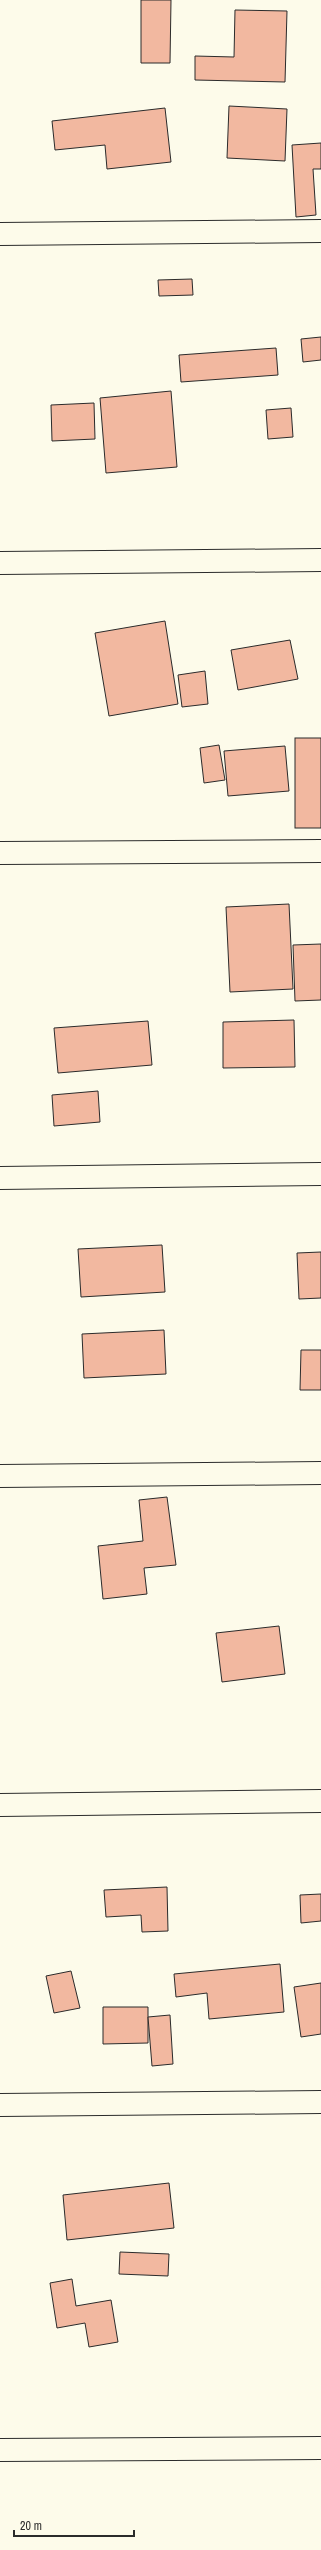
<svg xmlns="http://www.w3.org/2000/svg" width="321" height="2550" viewBox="0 0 321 2550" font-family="'Archivo Narrow',sans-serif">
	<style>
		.building { fill: #f2b8a0; stroke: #2b2b2b }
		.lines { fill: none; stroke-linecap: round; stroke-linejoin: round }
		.street-casing { stroke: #2b2b2b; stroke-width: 24 }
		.street { stroke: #fdfbea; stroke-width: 22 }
	</style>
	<rect width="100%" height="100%" fill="#fdfbea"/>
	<g class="building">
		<polygon points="141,0 171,0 170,63 141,63"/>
		<polygon points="235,10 287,11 285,82 195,80 195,56 234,57"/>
		<polygon points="229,106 287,109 285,161 227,158"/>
		<polygon points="165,108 171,162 107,169 105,145 55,150 52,121"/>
		<polygon points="321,143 321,169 313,169 316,215 296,217 292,145"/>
		<polygon points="192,279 193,295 159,296 158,280"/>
		<polygon points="321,337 321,360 303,362 301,339"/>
		<polygon points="276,348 278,375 181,382 179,355"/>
		<polygon points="171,391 177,467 106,473 100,398"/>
		<polygon points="94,403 95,439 52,441 51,405"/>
		<polygon points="291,408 293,437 268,439 266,410"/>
		<polygon points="165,621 178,704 109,716 95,633"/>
		<polygon points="290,640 298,679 238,690 231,650"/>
		<polygon points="205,671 208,704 182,707 178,675"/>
		<rect x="295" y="738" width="26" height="90"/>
		<polygon points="219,745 225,780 204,783 200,748"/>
		<polygon points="285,746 289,791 228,796 224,751"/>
		<polygon points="289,904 293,989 230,992 226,907"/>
		<polygon points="321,944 321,1000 295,1001 293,945"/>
		<polygon points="294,1020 295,1067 223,1068 223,1022"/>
		<polygon points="148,1021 152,1065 58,1073 54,1028"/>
		<polygon points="98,1091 100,1122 54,1126 52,1095"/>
		<polygon points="162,1245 165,1292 81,1297 78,1249"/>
		<polygon points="321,1252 321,1298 299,1299 297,1253"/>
		<polygon points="164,1330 166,1374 84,1378 82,1334"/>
		<polygon points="301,1350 321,1350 321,1390 300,1390"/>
		<polygon points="167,1497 176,1565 144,1568 147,1594 103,1599 98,1546 143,1541 139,1500"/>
		<polygon points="279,1626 285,1674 222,1682 216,1633"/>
		<polygon points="167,1887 168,1931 142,1932 141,1915 106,1917 104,1890"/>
		<polygon points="321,1894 321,1921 301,1923 300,1895"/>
		<polygon points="280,1964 284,2012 209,2019 207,1993 176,1997 174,1974"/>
		<polygon points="71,1971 80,2008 54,2013 46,1976"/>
		<polygon points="321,1983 321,2034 301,2037 294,1987"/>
		<polygon points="103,2007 148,2007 148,2043 103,2044"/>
		<polygon points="170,2015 173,2064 152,2066 148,2017"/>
		<polygon points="169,2183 174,2228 67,2240 63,2195"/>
		<polygon points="120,2252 169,2254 168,2276 119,2274"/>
		<polygon points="72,2279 76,2306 111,2300 118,2342 89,2347 85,2323 57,2328 50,2283"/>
	</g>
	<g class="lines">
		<g class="street-casing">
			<g id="street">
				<polyline points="0,234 321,231"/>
				<polyline points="0,563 321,560"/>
				<polyline points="0,853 321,851"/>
				<polyline points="0,1178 321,1174"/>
				<polyline points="0,1476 321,1473"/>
				<polyline points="0,1805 321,1801"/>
				<polyline points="0,2105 321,2102"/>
				<polyline points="0,2450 321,2448"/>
			</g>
		</g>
		<use href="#street" class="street"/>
	</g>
	<path d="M14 2530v6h120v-6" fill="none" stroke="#2b2b2b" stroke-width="2"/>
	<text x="20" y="2530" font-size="12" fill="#2b2b2b" stroke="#fdfbea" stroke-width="3" paint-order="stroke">20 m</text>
</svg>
